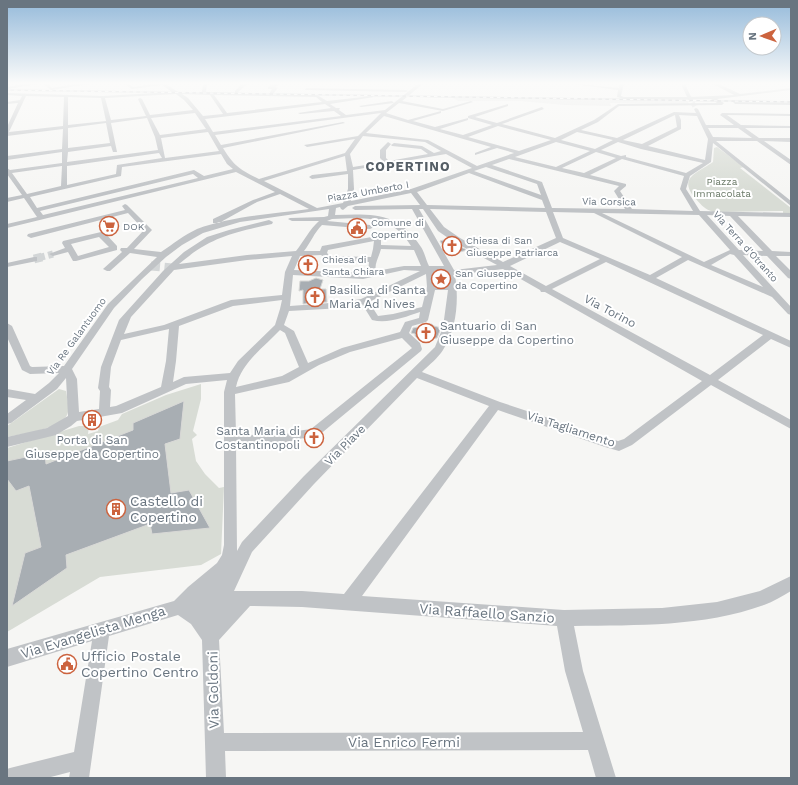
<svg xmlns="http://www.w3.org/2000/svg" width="798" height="785" viewBox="0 0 798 785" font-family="'Work Sans',sans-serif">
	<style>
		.built { fill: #e4e5e4 }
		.green { fill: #d8dcd5 }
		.building { fill: #a8aeb3; stroke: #d8d8d6 }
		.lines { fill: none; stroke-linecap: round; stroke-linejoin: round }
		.minor-tunnel-far2 { stroke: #d3d6d7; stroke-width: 4.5; stroke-dasharray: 4.5 2; stroke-linecap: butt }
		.minor-tunnel-far1 { stroke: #d3d6d7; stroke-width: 7; stroke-dasharray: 7 3.5; stroke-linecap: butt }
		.minor-tunnel { stroke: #d3d6d7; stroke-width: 9; stroke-dasharray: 9 4.5; stroke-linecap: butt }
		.minor { fill: #c0c3c6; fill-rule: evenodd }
		.rail-casing { stroke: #a0a5aa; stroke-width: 1.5 }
		.rail { stroke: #fff; stroke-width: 1; stroke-dasharray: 3.5; stroke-linecap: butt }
		.labels { text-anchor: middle; stroke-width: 4; stroke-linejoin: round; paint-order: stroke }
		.far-park-label { font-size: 10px; fill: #6a7967; stroke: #fff }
		.far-street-label { font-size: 10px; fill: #697580; stroke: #fff }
		.far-poi-label { font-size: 10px; fill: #697580; stroke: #fff; text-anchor: start }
		.poi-label { font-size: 12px; fill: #697580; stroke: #fff; text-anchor: start }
		.street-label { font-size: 12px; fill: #697580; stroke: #fff }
		.far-district-label { font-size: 13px; font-weight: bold; letter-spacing: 1px; fill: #565f67; stroke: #fff }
		.near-poi-label { font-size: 14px; fill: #697580; stroke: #fff; text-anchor: start }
		.near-street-label { font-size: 14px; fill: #697580; stroke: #fff }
	</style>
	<rect width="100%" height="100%" fill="#f6f6f4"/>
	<polygon class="built" points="399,96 686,99 689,104 610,103 611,106 565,105 520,101 458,101 453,98"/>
	<g class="green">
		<path d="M717 147 744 167 740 168 791 208V213H783V211L713 212C705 209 702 206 696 199 677 178 697 173 713 162L714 148Z"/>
		<polygon points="201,384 201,399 193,431 197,435 192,439 196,461 205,474 219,488 224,487 221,554 201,565 100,577 7,632 7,479 16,491 29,486 41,547 25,554 12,606 67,568 66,555 150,524 152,534 209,527 189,490 171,493 165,444 180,439 184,401 133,423 133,430 46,464 7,461 7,448 79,426 89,426 88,434 98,431 99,427 118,420 122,414 166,395"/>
		<path d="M59 389 66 391C67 398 70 409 67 415 61 429 21 434 7 437V426Z"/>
	</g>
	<g class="building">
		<polygon points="447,239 453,243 467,250 453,254 450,250 445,249 440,241"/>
		<polygon points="316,278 323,280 320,289 326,289 327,302 303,304 303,290 299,291 300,281 309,281"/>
		<polygon points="432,324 434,326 441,328 437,338 420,341 415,336 415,334 411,333 413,328"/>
		<polygon points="184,401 180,439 165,444 171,493 189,490 210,528 152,534 150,524 66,555 67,568 12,606 25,553 41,547 29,486 16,491 7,479 7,461 45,453 46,464 133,430 133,423"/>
	</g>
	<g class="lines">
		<polyline class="minor-tunnel-far2" points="689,97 695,107"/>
		<polyline class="minor-tunnel-far1" points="38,258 53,254"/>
		<g class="minor-tunnel">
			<polyline points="34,259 42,257"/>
			<polyline points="151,266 172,268"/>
		</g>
		<g class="minor">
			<polygon points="31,83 43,83 7,89 7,87"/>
			<polygon points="43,83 47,83 52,88 83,83 95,83 51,90"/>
			<path d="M123 83H128L133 87 164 83 178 92H202L203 83H207L206 92 235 93V91L243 83H248L237 93 269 94 272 89H268V87L275 83H281L275 87 278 88 273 94 317 95 327 101 372 96 374 97 330 104 336 108H340L339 110 346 115 385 110 419 83H424L402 101 443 109 471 101 473 102 443 111 399 103 386 113 408 120 441 111V113L413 121 435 127 468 118V120L440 129 463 135 492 125 468 118V116L508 104V106L475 117 497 123 542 107 544 109 502 124 555 138 594 120 618 104 717 103 711 99H624L617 97 618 90 566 83 619 88 620 83H624L621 96 624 97H687L682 86 683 83H687L686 86 691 97 734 95 711 83H717L740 94 791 88V90L717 99 724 103 722 105 619 106 598 122 581 130 617 138 674 112 696 113 694 109 696 108 698 109 706 125H734L720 115 722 113 791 114V116L727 115 741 125 791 126V128H745L759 138H791V142L764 141 791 160V165L757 141H716L791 201V206L713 143 711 162 690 176 686 189 700 211 791 213V217L738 216 772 251 791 252V256H776L791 271V279L788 278 767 256 743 255 791 307V315L788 314 772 297 688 260 656 278 791 341V348L771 339 718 380 791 420V429L711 385 632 445 619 451 605 447 498 410 362 596 564 610 662 608 717 602 760 591 791 576V591C782 596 773 602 764 605 703 627 637 625 574 626L583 671 616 778H596L588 750 225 751 226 778H206L202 640 191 624 178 615 109 636 89 778H69L70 772 47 778H7V769L10 768 74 752 92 641 7 667V649L174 601 188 587 217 563 222 555 224 545V392L227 380 186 384 122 413 77 421 71 426 56 435 7 447V437L47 428 68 416 66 378 57 389 11 423 7 424V414L26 400 7 397V389L35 394 49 383 59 373 30 374 22 370 7 337V323L12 326 30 366 32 367 64 366 108 304 157 257 130 253 110 271H107L103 269 122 252 120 250 121 248H127L144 230 128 213 31 238 27 236 28 234 125 210 122 206 125 204 127 205 152 230 134 249 161 252C173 244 184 235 197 229 231 216 273 214 309 209L280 194 257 202 219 223H213V219L253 200 275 192 236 172 7 228V224L37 217 24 198 7 202V198L22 195 7 174V168L10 170 62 163V152L7 160V156L62 149 63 129 7 136V127L18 103 7 104V102L20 100 22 96 7 95V93L103 96 172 92 162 85 132 89ZM176 94 184 100 193 110 150 115 142 99 140 98 138 99 146 116 111 120 105 98ZM182 94 210 95 223 114 203 116 188 98ZM214 95 316 97 322 102 227 113ZM26 96 64 97 63 126 9 132ZM68 97 101 98 106 121 68 125ZM325 104 331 108 298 113 300 114 334 111 341 116 213 132 205 119ZM195 113 206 129 160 135 151 118ZM381 113 358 136 304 145 307 147 355 139 345 153 259 179C239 169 234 166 223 148L345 123 343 122 221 145 215 135ZM675 115 677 127 642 144 623 140ZM679 115 697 116 708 139 705 160 648 146 681 129V120ZM384 116 491 147 475 153V155L497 148 514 153 477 166 428 140 366 133ZM147 118 155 137 158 150 67 162 68 152 111 146 113 152H117L111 123ZM106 123 110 143 68 148V128ZM498 126 551 140 519 151 468 137ZM708 128H738L752 138 713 137ZM208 132 219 151 165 158 161 138ZM577 132 613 140 595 149 561 140ZM363 136 425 142 441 151 434 153 422 146 394 143 391 145 392 146 421 149 428 154 389 161 386 158V150L391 144 388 142 380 150V158L384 162 353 167 350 154ZM556 142 590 151 556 167 515 157ZM618 142 641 149 703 163 686 173 626 157V155L621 156 601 150ZM596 152 616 158 584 173 562 168ZM159 153 162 158 117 165 116 174 67 185V166ZM221 154 227 164 233 169 204 176 194 170 37 208 30 197 121 176 122 167ZM446 154 472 168 411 189 351 201 354 189 353 170ZM345 156 347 171 312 175 309 177 312 179 348 174V189L343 203 317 208 264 181ZM509 159 619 186 614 191 625 209 552 208 542 182 492 165ZM622 159 684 176 680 189 693 211 632 209 620 191 626 186V184L590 175ZM62 166 61 186 27 194 12 173ZM486 167 537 184 541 195 474 171ZM469 173 542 200 545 208 427 205 417 192ZM193 174 198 178 43 215 40 211ZM411 193 420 205 355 206 352 208 355 210 412 209 444 266H429C426 260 424 251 421 247 399 212 373 214 335 215L336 208 340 207 341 209 343 210 348 206ZM329 209 328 216 324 217 290 218 288 219 292 221H319C309 230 304 241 296 251L247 255 179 264C211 237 232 233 272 224L273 222 269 220 229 230 207 237 184 252 163 271 119 320 101 367 98 388 100 391 99 409 79 412 77 379 72 369 114 308 142 279 166 257 182 245 203 233 240 222ZM419 209H423L438 231 454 242 497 265 454 270ZM430 209 546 212 556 238 503 262 460 238 444 227ZM553 212 594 213 682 257 650 275 563 238ZM602 213 699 215 730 250 704 262ZM707 215 730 216 763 251 739 250ZM332 219C365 218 392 214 411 246L381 245V238L377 236 322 246 320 251H304C311 242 314 233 322 225L370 229 374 227 370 225 327 221ZM374 241 373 249 371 257 330 256 327 253 328 250ZM560 242 600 259 546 286 510 266ZM381 249 414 250 421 266H404L376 271C374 264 379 257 381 249ZM730 254 734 255 763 287 711 265ZM321 255 328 260 369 262 368 273 294 270 300 256ZM292 256 285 272 282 295 231 300 164 325 124 334 131 317 174 270 247 260ZM606 262 763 335 710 375 552 289ZM503 269 540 290 541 292H545L702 381 624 439 618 441 500 402 422 372C429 365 438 358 443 350 457 329 459 299 455 275ZM404 270 420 271 361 299 343 302 290 306 293 275 363 279ZM434 271H446L448 285H435ZM426 274 427 287 422 307 393 314 378 316 369 302ZM435 290H448L443 327 435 347 304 476 242 542 237 551 236 443 279 446 298 439 318 436 421 351 422 349 420 343 409 333 412 326 426 322 428 320ZM282 300 280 309 275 325 238 361 230 373 184 377 173 382 176 361 179 326 233 306ZM362 304 372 320C388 324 405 317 420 312L419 318 405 322 400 332 342 348 308 363 294 331 284 325 289 311 343 308ZM169 329 166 361 161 387 116 406 110 407 111 390 109 387 111 367 121 340ZM280 330 285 333 299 367 282 376 236 387C241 363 264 347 280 330ZM402 338 412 348 311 429 297 431 279 436 236 434 235 394 289 382 319 365 350 352ZM417 378 489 406 344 594 302 591H234L252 552 314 484ZM250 606 302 607 557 626 565 671 583 732 224 733 219 640Z"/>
			<polygon points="306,88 406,90 408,91 406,92 305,90"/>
			<polygon points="392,101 394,103 361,107 359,106"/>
			<polygon points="733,102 791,103 791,105 735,104"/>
			<path d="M101 232H104L117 246V250L76 261H73L68 252 53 256 49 254 65 248 62 243 63 241ZM99 237 109 247 78 256 71 244Z"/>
			<polygon points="34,257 37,257 37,261 7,267 7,263"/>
		</g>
		<g class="rail-casing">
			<polyline id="rail" points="7,90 791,102"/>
		</g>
		<use href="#rail" class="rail"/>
	</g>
	<linearGradient id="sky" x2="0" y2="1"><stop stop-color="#95bada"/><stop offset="0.43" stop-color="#fbfbfa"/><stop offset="1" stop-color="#fbfbfa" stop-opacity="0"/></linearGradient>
	<rect width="798" height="193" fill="url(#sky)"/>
	<defs>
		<g id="supermarket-ring" transform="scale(1)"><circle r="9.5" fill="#fff" stroke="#cc633e" stroke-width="1.5"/><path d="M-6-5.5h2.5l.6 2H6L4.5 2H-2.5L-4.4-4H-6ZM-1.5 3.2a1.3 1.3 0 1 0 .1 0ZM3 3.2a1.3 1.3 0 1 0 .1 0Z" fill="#cc633e"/></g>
		<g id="civic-ring" transform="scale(1)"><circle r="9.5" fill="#fff" stroke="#cc633e" stroke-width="1.5"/><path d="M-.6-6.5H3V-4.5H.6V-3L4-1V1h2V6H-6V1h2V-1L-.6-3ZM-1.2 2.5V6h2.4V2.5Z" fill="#cc633e"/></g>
		<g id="church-ring" transform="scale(1)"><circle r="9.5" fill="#fff" stroke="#cc633e" stroke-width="1.5"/><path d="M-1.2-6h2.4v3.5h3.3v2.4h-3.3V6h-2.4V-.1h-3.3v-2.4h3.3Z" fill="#cc633e"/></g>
		<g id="sight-ring" transform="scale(1)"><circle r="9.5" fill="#fff" stroke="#cc633e" stroke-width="1.5"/><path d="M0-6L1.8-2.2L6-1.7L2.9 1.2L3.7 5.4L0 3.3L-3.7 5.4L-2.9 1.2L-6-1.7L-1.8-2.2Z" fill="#cc633e"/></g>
		<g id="building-ring" transform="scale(1)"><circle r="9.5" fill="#fff" stroke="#cc633e" stroke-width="1.5"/><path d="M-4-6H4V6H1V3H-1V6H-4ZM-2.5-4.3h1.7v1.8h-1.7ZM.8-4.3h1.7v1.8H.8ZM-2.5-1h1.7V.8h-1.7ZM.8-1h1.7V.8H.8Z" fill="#cc633e"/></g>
	</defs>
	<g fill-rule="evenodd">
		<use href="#supermarket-ring" x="109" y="226"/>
		<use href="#civic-ring" x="357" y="228"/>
		<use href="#church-ring" x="452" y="246"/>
		<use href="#church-ring" x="308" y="265"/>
		<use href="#sight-ring" x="441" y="279"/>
		<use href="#church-ring" x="315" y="297"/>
		<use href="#church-ring" x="426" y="333"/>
		<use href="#building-ring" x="92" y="420"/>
		<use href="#church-ring" x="314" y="438"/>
		<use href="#building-ring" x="116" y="509"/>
		<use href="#civic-ring" x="67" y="664"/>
	</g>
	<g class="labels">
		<g class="far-park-label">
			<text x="722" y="185">Piazza<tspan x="722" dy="12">Immacolata</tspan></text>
		</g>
		<g class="far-street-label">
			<text transform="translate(368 191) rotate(-10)" y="4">Piazza Umberto I</text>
			<text transform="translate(609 201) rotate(1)" y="4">Via Corsica</text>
			<text transform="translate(746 246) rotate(48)" y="4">Via Terra d'Otranto</text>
			<text transform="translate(76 336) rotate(-54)" y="4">Via Re Galantuomo</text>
		</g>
		<g class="far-poi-label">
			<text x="371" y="226">Comune di<tspan x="371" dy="12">Copertino</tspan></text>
			<text x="123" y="230">DOK</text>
			<text x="466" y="244">Chiesa di San<tspan x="466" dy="12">Giuseppe Patriarca</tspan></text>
			<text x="322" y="263">Chiesa di<tspan x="322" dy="12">Santa Chiara</tspan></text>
			<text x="455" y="277">San Giuseppe<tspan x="455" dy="12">da Copertino</tspan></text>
		</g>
		<g class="poi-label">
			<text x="329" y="294">Basilica di Santa<tspan x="329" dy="14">Maria Ad Nives</tspan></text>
			<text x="440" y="330">Santuario di San<tspan x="440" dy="14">Giuseppe da Copertino</tspan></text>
			<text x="300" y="435" text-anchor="end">Santa Maria di<tspan x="300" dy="14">Costantinopoli</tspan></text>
			<text x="92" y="444" text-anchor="middle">Porta di San<tspan x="92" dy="14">Giuseppe da Copertino</tspan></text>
		</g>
		<g class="street-label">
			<text transform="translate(610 311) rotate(28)" y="4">Via Torino</text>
			<text transform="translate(571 429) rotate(18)" y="4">Via Tagliamento</text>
			<text transform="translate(345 445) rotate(-45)" y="4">Via Piave</text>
		</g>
		<g class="far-district-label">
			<text x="408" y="171">COPERTINO</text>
		</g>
		<g class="near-poi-label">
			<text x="130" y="506">Castello di<tspan x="130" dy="16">Copertino</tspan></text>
			<text x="81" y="661">Ufficio Postale<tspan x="81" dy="16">Copertino Centro</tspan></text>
		</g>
		<g class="near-street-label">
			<text transform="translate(487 613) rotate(4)" y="5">Via Raffaello Sanzio</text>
			<text transform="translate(93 632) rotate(-17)" y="5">Via Evangelista Menga</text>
			<text transform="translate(213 690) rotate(-91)" y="5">Via Goldoni</text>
			<text x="404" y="747">Via Enrico Fermi</text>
		</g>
	</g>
	<rect width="798" height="785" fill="none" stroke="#697580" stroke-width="16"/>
	<g transform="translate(762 36) rotate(268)"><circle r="19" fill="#ffffff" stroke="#c3c8cc"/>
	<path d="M0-3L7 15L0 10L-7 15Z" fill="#cc633e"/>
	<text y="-6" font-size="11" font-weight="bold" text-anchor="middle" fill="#697580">N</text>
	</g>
</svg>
